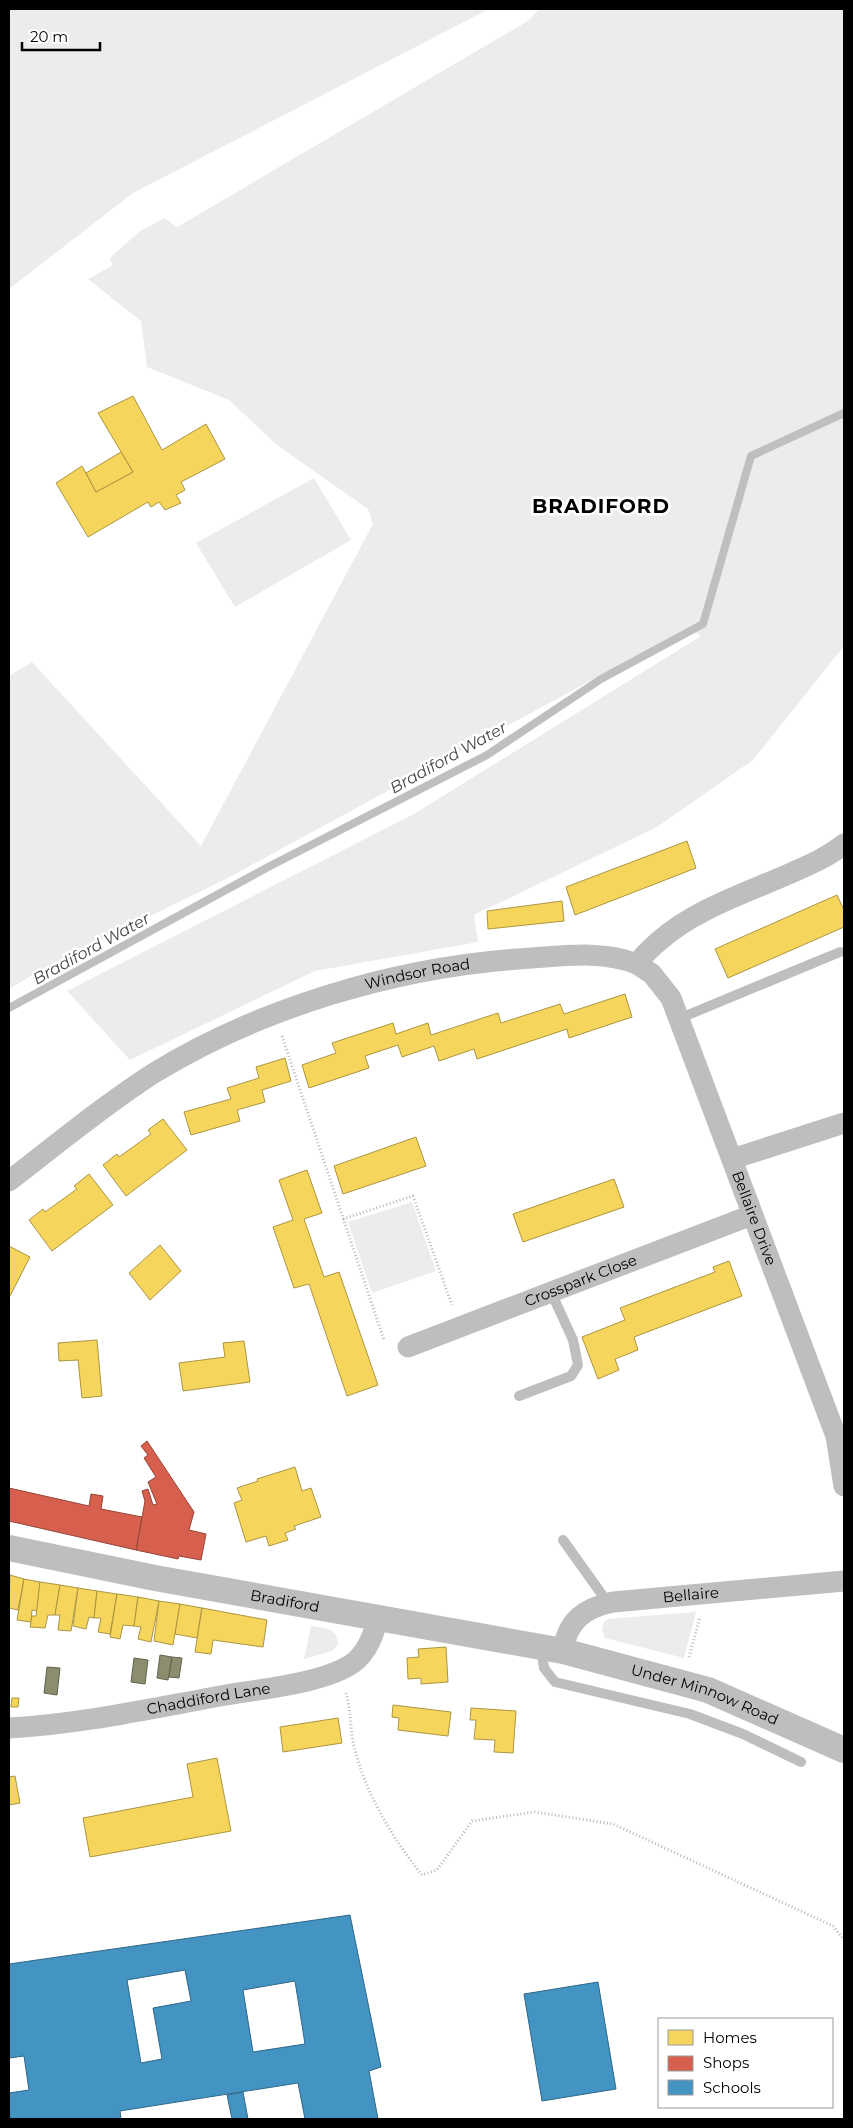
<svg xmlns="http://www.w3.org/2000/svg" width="853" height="2128" viewBox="0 0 853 2128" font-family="Montserrat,sans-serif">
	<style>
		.green { fill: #ececec }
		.homes { fill: #f6d55c; stroke: #ac9540 }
		.shops { fill: #d6604d; stroke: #964336 }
		.schools { fill: #4393c3; stroke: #2f6788; fill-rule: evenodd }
		.industry { fill: #8c8c6e; stroke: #62624d }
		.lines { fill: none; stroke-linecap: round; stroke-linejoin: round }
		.stream { stroke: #bfbfbf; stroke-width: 8 }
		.path { stroke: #b9b9b9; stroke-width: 3; stroke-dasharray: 1 2.5; stroke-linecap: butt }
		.service { stroke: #bebebe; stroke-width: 10 }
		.minor { stroke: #bebebe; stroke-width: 21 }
		.tertiary { stroke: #bebebe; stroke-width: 26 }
		.labels { text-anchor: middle; stroke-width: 5; stroke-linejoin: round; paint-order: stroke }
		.street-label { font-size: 15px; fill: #000; stroke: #fff }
		.water-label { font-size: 16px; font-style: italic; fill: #444; stroke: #fff }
		.district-label { font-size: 20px; font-weight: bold; letter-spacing: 1px; fill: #000; stroke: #fff }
	</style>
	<rect width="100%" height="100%" fill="#fff"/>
	<g class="green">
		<polygon points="9,9 489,9 133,193 9,289"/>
		<polygon points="539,9 844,9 844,646 753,760 657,827 474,915 478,942 315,971 130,1060 67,991 414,814 701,636 689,627 224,880 46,967 9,989 9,676 32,662 201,846 373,524 368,509 277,445 229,400 147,367 141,321 88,279 113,265 110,259 112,256 139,232 164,218 177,227 528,21"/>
		<polygon points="314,478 351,540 235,607 196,543"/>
		<polygon points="412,1202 436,1271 372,1293 348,1222"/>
		<polygon points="696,1612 684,1658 605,1638 602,1630 604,1622 608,1619"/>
		<path d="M311 1626C324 1628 337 1627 338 1644L332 1651 304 1659Z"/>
	</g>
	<g class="homes">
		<polygon points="133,396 162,450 206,424 225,459 181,482 185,490 176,495 181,503 165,510 159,502 151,507 148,502 88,537 56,483 82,466 96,492 133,472 98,413"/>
		<polygon points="121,452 133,472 96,492 86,473"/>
		<polygon points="687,841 696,868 575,915 566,887"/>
		<polygon points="837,895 844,910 844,927 728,978 715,949"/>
		<polygon points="562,901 564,921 488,929 487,911"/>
		<polygon points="625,994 632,1017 569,1038 567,1029 477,1059 474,1049 439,1061 434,1046 402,1057 398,1045 365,1056 369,1068 309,1088 302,1065 336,1053 332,1043 393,1023 396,1034 428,1023 431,1035 498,1013 501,1023 560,1004 564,1014"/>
		<polygon points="285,1058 291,1081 262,1090 265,1102 237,1110 240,1121 191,1135 184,1112 231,1099 227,1088 259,1078 256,1067"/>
		<polygon points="163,1119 187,1150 126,1196 103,1165 117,1154 119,1157 151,1134 148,1130"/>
		<polygon points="416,1137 426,1166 343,1194 334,1166"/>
		<polygon points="307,1170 322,1213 304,1219 324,1277 339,1272 378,1385 347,1396 309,1284 294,1288 273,1227 293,1220 279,1180"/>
		<polygon points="89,1174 113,1205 52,1251 29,1220 43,1209 45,1212 77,1189 74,1186"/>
		<polygon points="614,1179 624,1207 523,1242 513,1214"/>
		<polygon points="160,1245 181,1271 150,1300 129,1273"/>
		<polygon points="9,1246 30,1257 9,1298"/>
		<polygon points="729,1261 742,1296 634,1337 638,1350 615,1359 619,1370 598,1379 582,1337 625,1320 620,1308 715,1272 713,1267"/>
		<polygon points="97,1340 102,1396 82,1398 78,1360 59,1361 58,1343"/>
		<polygon points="244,1341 250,1382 183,1391 179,1363 225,1357 223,1343"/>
		<polygon points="295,1467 302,1491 311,1488 321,1517 294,1526 296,1529 285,1533 288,1540 269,1546 266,1536 246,1542 234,1503 242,1500 237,1488 258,1481 257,1479"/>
		<polygon points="10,1575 24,1579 18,1610 9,1608"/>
		<polygon points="24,1579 40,1582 37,1611 32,1610 31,1622 17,1620"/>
		<polygon points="40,1582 60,1585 55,1615 48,1615 45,1628 30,1627 32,1616 36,1616"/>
		<polygon points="60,1585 78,1588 71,1631 58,1630 60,1615 55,1615"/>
		<polygon points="78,1588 97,1591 94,1618 89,1617 86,1629 73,1626"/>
		<polygon points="97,1591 117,1594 110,1634 98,1632 101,1618 94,1618"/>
		<polygon points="117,1594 138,1597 134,1626 123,1625 120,1639 110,1637"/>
		<polygon points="138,1597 159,1601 151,1642 138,1639 141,1627 134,1626"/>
		<polygon points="159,1601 180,1604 173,1645 154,1641"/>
		<polygon points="180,1604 202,1608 197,1638 175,1634"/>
		<polygon points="202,1608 267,1620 263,1647 213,1640 211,1654 195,1652"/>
		<polygon points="446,1647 448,1682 421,1684 421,1678 408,1679 407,1658 419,1657 418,1649"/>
		<polygon points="12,1698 19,1698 18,1707 11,1707"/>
		<polygon points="393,1705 451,1712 448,1736 398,1730 399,1718 392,1717"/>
		<polygon points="471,1708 516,1711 513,1753 494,1752 495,1740 474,1739 476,1720 470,1720"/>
		<polygon points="338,1718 342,1743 283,1752 280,1727"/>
		<polygon points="217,1758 231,1831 90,1857 83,1818 193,1797 187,1764"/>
		<polygon points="15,1776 20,1803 9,1805 9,1777"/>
	</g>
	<g class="shops">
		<polygon points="147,1441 194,1512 189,1530 206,1534 201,1560 179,1556 178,1559 136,1550 145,1501 142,1491 148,1489 153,1505 157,1504 148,1482 156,1477 144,1458 148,1455 141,1446"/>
		<polygon points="9,1488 89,1506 91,1494 103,1496 101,1509 142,1517 136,1550 9,1521"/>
	</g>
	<g class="schools">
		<path d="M350 1915 381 2067 369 2071 378 2119H305L298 2083 120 2111 121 2119H9V2093L29 2090 24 2056 9 2058V1964ZM185 1970 191 2001 153 2008 162 2059 141 2063 127 1980ZM295 1981 305 2044 253 2052 243 1990Z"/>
		<polygon points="598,1982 616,2089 542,2101 524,1994"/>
		<polygon points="243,2092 248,2119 232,2119 227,2095"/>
	</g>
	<g class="industry">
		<polygon points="160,1655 172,1657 168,1680 157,1678"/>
		<polygon points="172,1657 182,1658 179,1678 169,1677"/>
		<polygon points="134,1658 148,1660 145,1684 131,1682"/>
		<polygon points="47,1667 60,1668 57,1695 44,1693"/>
	</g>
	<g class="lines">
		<polyline class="stream" points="9,1008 270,866 487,755 601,679 703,624 751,456 844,413"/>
		<g class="path">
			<polyline points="282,1036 384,1340"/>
			<polyline points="343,1219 413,1196 452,1305"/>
			<polyline points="689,1657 700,1617"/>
			<path d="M346 1693C351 1710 350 1729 354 1746 365 1792 392 1838 422 1875L437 1870 472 1821 535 1812 613 1824 833 1926 844 1940"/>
		</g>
		<g class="service">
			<polyline points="678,1019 840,952"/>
			<polyline points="519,1396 571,1376 578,1365 573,1340 551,1292"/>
			<polyline points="563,1540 608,1603"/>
			<polyline points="541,1648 544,1668 555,1682 690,1714 743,1734 801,1762"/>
		</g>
		<g class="minor">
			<path id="s1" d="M637 964 652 974 671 998 836 1436 844 1486"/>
			<polyline points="732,1159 844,1123"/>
			<path id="s2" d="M9 1181C56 1145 104 1105 154 1073 260 1008 394 968 518 959 557 957 600 949 637 964 643 955 650 949 658 942 695 909 746 893 791 873 809 865 828 857 844 844"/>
			<path id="s3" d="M408 1347 752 1215"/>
			<path id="s4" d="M563 1651C567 1621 584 1608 613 1602L844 1581"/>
			<path id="s5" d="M9 1728C82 1724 153 1708 226 1695 261 1689 325 1683 353 1663 368 1652 374 1634 378 1617"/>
		</g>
		<path class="tertiary" id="s6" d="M9 1548 155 1578 563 1651 708 1690 844 1750"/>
	</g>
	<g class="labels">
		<g class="street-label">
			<text dy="5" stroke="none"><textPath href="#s2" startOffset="464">Windsor Road</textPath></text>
			<text dy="5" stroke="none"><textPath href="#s1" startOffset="284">Bellaire Drive</textPath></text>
			<text dy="5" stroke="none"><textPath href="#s3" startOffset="185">Crosspark Close</textPath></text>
			<text dy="5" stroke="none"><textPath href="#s4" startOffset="154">Bellaire</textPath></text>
			<text dy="5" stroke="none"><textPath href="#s6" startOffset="281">Bradiford</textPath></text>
			<text dy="5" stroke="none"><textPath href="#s6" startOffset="712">Under Minnow Road</textPath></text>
			<text dy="5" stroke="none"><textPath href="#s5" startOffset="202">Chaddiford Lane</textPath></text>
		</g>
		<g class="water-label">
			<text transform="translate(448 757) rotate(-29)" y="6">Bradiford Water</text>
			<text transform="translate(91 948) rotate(-29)" y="6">Bradiford Water</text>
		</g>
		<g class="district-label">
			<text x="601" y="513">BRADIFORD</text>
		</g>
	</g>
	<rect width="853" height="2128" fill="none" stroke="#000000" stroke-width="20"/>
	<rect x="658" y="2018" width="175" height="90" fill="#ffffff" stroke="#999999"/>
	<rect x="668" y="2030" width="25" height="15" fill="#f6d55c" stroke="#999999"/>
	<text x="703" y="2043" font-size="15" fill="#000000">Homes</text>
	<rect x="668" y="2056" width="25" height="15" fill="#d6604d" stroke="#999999"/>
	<text x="703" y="2068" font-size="15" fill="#000000">Shops</text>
	<rect x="668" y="2080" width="25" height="15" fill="#4393c3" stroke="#999999"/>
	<text x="703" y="2093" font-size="15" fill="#000000">Schools</text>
	<path d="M22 42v8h78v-8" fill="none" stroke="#000000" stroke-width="2.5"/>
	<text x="30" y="42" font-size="15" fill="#000000" stroke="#ffffff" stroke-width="4" paint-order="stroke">20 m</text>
</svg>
